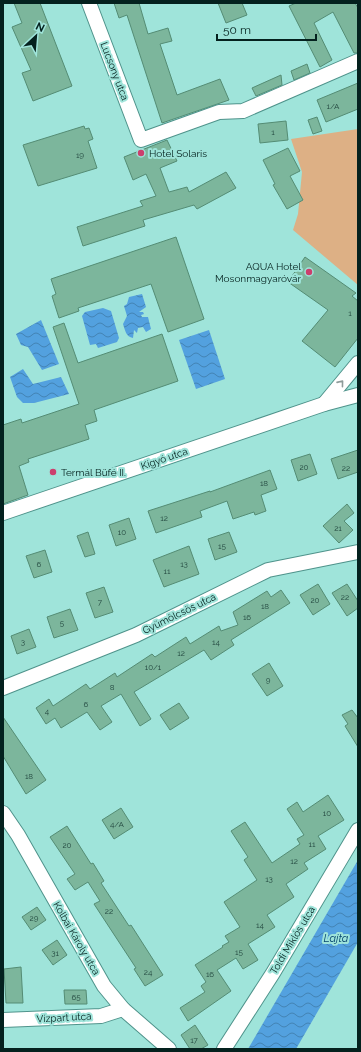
<svg xmlns="http://www.w3.org/2000/svg" width="361" height="1052" viewBox="0 0 361 1052" font-family="Raleway,sans-serif">
	<style>
		.park { fill: #ddb085 }
		.water { fill: url(#water-waves) }
		.building { fill: #7cb69c; stroke: #548c74 }
		.lines { fill: none; stroke-linecap: round; stroke-linejoin: round }
		.street-casing { stroke: #4f938b; stroke-width: 16 }
		.street { stroke: #fff; stroke-width: 14 }
		.oneway { stroke: #8e9b9a }
		.poi-dot { fill: #cc3f6d; stroke: #9fe4da; stroke-width: 1.5 }
		.labels { text-anchor: middle; stroke-width: 4; stroke-linejoin: round; paint-order: stroke }
		.number-label { font-size: 8px; fill: #22463e }
		.street-label { font-size: 10px; fill: #04211e; stroke: #9fe4da }
		.poi-label { font-size: 10px; fill: #04211e; stroke: #9fe4da; text-anchor: start }
		.water-label { font-size: 11px; font-style: italic; fill: #05436c; stroke: #9fe4da }
	</style>
	<defs>
		<pattern id="water-waves" width="16" height="10" patternUnits="userSpaceOnUse"><rect width="16" height="10" fill="#53a1df"/><path d="M0 5q4-4 8 0t8 0" fill="none" stroke="#4383b4"/></pattern>
	</defs>
	<rect width="100%" height="100%" fill="#9fe4da"/>
	<polygon class="park" points="358,129 358,285 293,230 298,214 302,172 291,139"/>
	<g class="water">
		<path d="M142 294 146 307 139 312H143L144 314 141 315 142 317H148L151 329 146 332 143 327 138 328 137 333 134 330 133 338C126 337 125 330 123 324L127 316 124 306 127 304 129 297Z"/>
		<polygon points="103,308 111,311 119,338 117,342 98,348 96,344 90,345 82,316 85,312"/>
		<polygon points="41,320 59,364 42,370 28,347 21,345 16,334"/>
		<polygon points="209,330 225,379 196,389 179,340"/>
		<polygon points="23,369 33,384 61,377 69,394 34,403 23,403 17,397 10,377"/>
		<polygon points="358,860 358,942 296,1049 248,1049"/>
	</g>
	<g class="building">
		<polygon points="14,3 40,3 72,86 33,101 22,73 31,70 12,27 22,23"/>
		<polygon points="114,3 139,3 148,34 168,28 172,41 160,44 177,95 220,79 229,100 162,123 127,15 119,18"/>
		<polygon points="218,3 242,3 247,15 226,23"/>
		<polygon points="296,3 355,3 358,8 358,53 354,53 333,12 314,23 332,60 320,67 289,6"/>
		<polygon points="307,64 310,73 294,80 291,71"/>
		<polygon points="281,75 282,85 256,96 252,88"/>
		<polygon points="358,83 358,109 326,122 317,100"/>
		<polygon points="317,117 322,131 313,134 308,120"/>
		<polygon points="286,121 288,140 260,143 258,124"/>
		<polygon points="84,126 85,129 89,128 93,139 88,141 97,168 38,186 23,145"/>
		<polygon points="167,140 177,161 160,168 169,192 187,187 189,192 226,172 236,188 197,209 194,205 143,220 145,226 83,246 77,227 143,206 140,201 156,196 146,174 133,180 124,157"/>
		<polygon points="288,148 300,171 290,176 303,200 287,209 273,185 275,184 263,160"/>
		<polygon points="176,237 204,319 168,332 151,284 78,308 79,311 59,318 52,296 56,294 51,279"/>
		<polygon points="305,257 356,293 352,296 358,301 358,338 335,367 302,341 328,310 288,282"/>
		<polygon points="64,323 78,363 162,334 178,381 94,410 97,421 85,425 89,439 28,459 29,462 19,466 28,495 3,504 3,425 21,419 22,423 79,404 53,327"/>
		<polygon points="358,450 358,472 338,479 331,459"/>
		<polygon points="310,454 317,474 298,481 291,460"/>
		<polygon points="270,470 277,489 261,495 266,511 255,515 254,512 233,519 227,501 200,511 202,517 156,533 148,511 210,491 210,492"/>
		<polygon points="347,504 354,513 344,521 353,530 339,543 323,526"/>
		<polygon points="129,518 136,539 116,546 109,525"/>
		<polygon points="88,532 95,554 85,557 77,536"/>
		<polygon points="229,532 237,552 215,560 208,539"/>
		<polygon points="189,546 199,574 164,587 153,560"/>
		<polygon points="45,550 52,572 34,578 26,556"/>
		<polygon points="318,584 330,604 313,615 300,595"/>
		<polygon points="347,584 358,601 358,608 347,616 332,593"/>
		<polygon points="104,587 113,612 95,618 86,593"/>
		<polygon points="281,590 290,603 231,640 234,645 211,660 204,650 134,692 151,719 140,726 121,694 101,706 112,722 100,730 87,712 61,728 55,718 46,724 36,708 49,699 53,706 86,684 90,689 115,673 117,677 152,654 155,657 186,637 190,644 219,626 221,631 238,625 233,612 267,591 271,597"/>
		<polygon points="70,609 78,630 54,638 47,617"/>
		<polygon points="29,629 36,647 17,654 11,636"/>
		<polygon points="269,663 283,686 267,696 252,674"/>
		<polygon points="179,703 189,718 170,730 160,715"/>
		<polygon points="352,710 358,718 358,747 345,726 348,724 342,715"/>
		<polygon points="3,717 46,780 26,794 3,756"/>
		<polygon points="328,795 344,820 318,836 326,849 304,863 308,869 286,884 294,897 267,915 275,927 248,944 258,960 243,969 236,958 217,970 231,991 188,1021 180,1008 205,992 201,986 206,982 195,965 223,947 222,946 229,942 225,936 240,927 224,902 257,880 244,860 248,857 231,831 245,822 272,863 300,844 297,839 304,835 287,809 297,802 303,812"/>
		<polygon points="121,808 133,827 114,839 102,820"/>
		<polygon points="67,826 91,864 93,863 104,881 101,883 129,926 131,925 163,975 145,986 134,969 136,968 94,904 100,901 88,882 75,890 67,879 75,874 50,837"/>
		<polygon points="37,907 46,920 31,930 22,917"/>
		<polygon points="57,940 67,955 53,965 42,950"/>
		<polygon points="21,967 23,1003 6,1003 4,969"/>
		<polygon points="64,990 86,990 87,1004 65,1004"/>
		<polygon points="195,1025 208,1045 201,1049 190,1049 181,1035"/>
	</g>
	<g class="lines">
		<g class="street-casing">
			<g id="street">
				<polyline points="89,3 141,140 219,112 243,111 358,61"/>
				<polyline points="324,404 358,363"/>
				<polyline points="3,513 324,404 358,395"/>
				<polyline points="3,688 136,635 268,570 358,552"/>
				<polyline points="3,813 18,835 104,986 123,1009 169,1049"/>
				<polyline points="3,1020 101,1016 123,1009"/>
				<polyline points="224,1049 273,973 358,830"/>
			</g>
		</g>
		<use href="#street" class="street"/>
	</g>
	<defs><path id="oneway-chevron" d="M-2-3.5L2.5 0L-2 3.5" fill="none" stroke-width="1.6" stroke-linecap="round" stroke-linejoin="round"/></defs>
	<use class="oneway" href="#oneway-chevron" transform="translate(341 383) rotate(-51)"/>
	<g class="poi-dot">
		<circle cx="141" cy="153" r="4"/>
		<circle cx="309" cy="272" r="4"/>
		<circle cx="53" cy="472" r="4"/>
	</g>
	<g class="labels">
		<g class="number-label">
			<text x="333" y="109">1/A</text>
			<text x="273" y="135">1</text>
			<text x="80" y="158">19</text>
			<text x="350" y="316">1</text>
			<text x="304" y="470">20</text>
			<text x="346" y="471">22</text>
			<text x="264" y="486">18</text>
			<text x="164" y="521">12</text>
			<text x="338" y="531">21</text>
			<text x="122" y="535">10</text>
			<text x="222" y="549">15</text>
			<text x="39" y="567">6</text>
			<text x="184" y="567">13</text>
			<text x="167" y="574">11</text>
			<text x="345" y="600">22</text>
			<text x="315" y="603">20</text>
			<text x="100" y="605">7</text>
			<text x="265" y="609">18</text>
			<text x="247" y="620">16</text>
			<text x="62" y="626">5</text>
			<text x="23" y="645">3</text>
			<text x="216" y="645">14</text>
			<text x="181" y="656">12</text>
			<text x="153" y="670">10/1</text>
			<text x="268" y="683">9</text>
			<text x="112" y="690">8</text>
			<text x="86" y="707">6</text>
			<text x="47" y="714">4</text>
			<text x="29" y="779">18</text>
			<text x="327" y="816">10</text>
			<text x="117" y="827">4/A</text>
			<text x="312" y="847">11</text>
			<text x="67" y="848">20</text>
			<text x="294" y="864">12</text>
			<text x="269" y="882">13</text>
			<text x="109" y="914">22</text>
			<text x="34" y="921">29</text>
			<text x="260" y="928">14</text>
			<text x="239" y="955">15</text>
			<text x="55" y="956">31</text>
			<text x="148" y="975">24</text>
			<text x="210" y="977">16</text>
			<text x="76" y="1000">65</text>
			<text x="194" y="1043">17</text>
		</g>
		<g class="street-label">
			<text transform="translate(115 71) rotate(69)" y="4">Lucsony utca</text>
			<text transform="translate(164 458) rotate(-19)" y="4">Kígyó utca</text>
			<text transform="translate(179 613) rotate(-26)" y="4">Gyümölcsös utca</text>
			<text transform="translate(77 938) rotate(60)" y="4">Kolbai Károly utca</text>
			<text transform="translate(292 940) rotate(-59)" y="4">Toldi Miklós utca</text>
			<text transform="translate(64 1017) rotate(-3)" y="4">Vízpart utca</text>
		</g>
		<g class="poi-label">
			<text x="149" y="157">Hotel Solaris</text>
			<text x="301" y="270" text-anchor="end">AQUA Hotel<tspan x="301" dy="12">Mosonmagyaróvár</tspan></text>
			<text x="61" y="476">Termál Büfé II.</text>
		</g>
		<g class="water-label">
			<text x="336" y="942">Lajta</text>
		</g>
	</g>
	<rect width="361" height="1052" fill="none" stroke="#04211e" stroke-width="8"/>
	<g transform="translate(36 36) rotate(26)" stroke="#9fe4da" stroke-width="3" paint-order="stroke">
	<path d="M0-3L7 15L0 10L-7 15Z" fill="#04211e"/>
	<text y="-6" font-size="11" font-weight="bold" text-anchor="middle" fill="#04211e">N</text>
	</g>
	<path d="M217 34v6h99v-6" fill="none" stroke="#04211e" stroke-width="2"/>
	<text x="223" y="34" font-size="12" fill="#04211e" stroke="#9fe4da" stroke-width="3" paint-order="stroke">50 m</text>
</svg>
